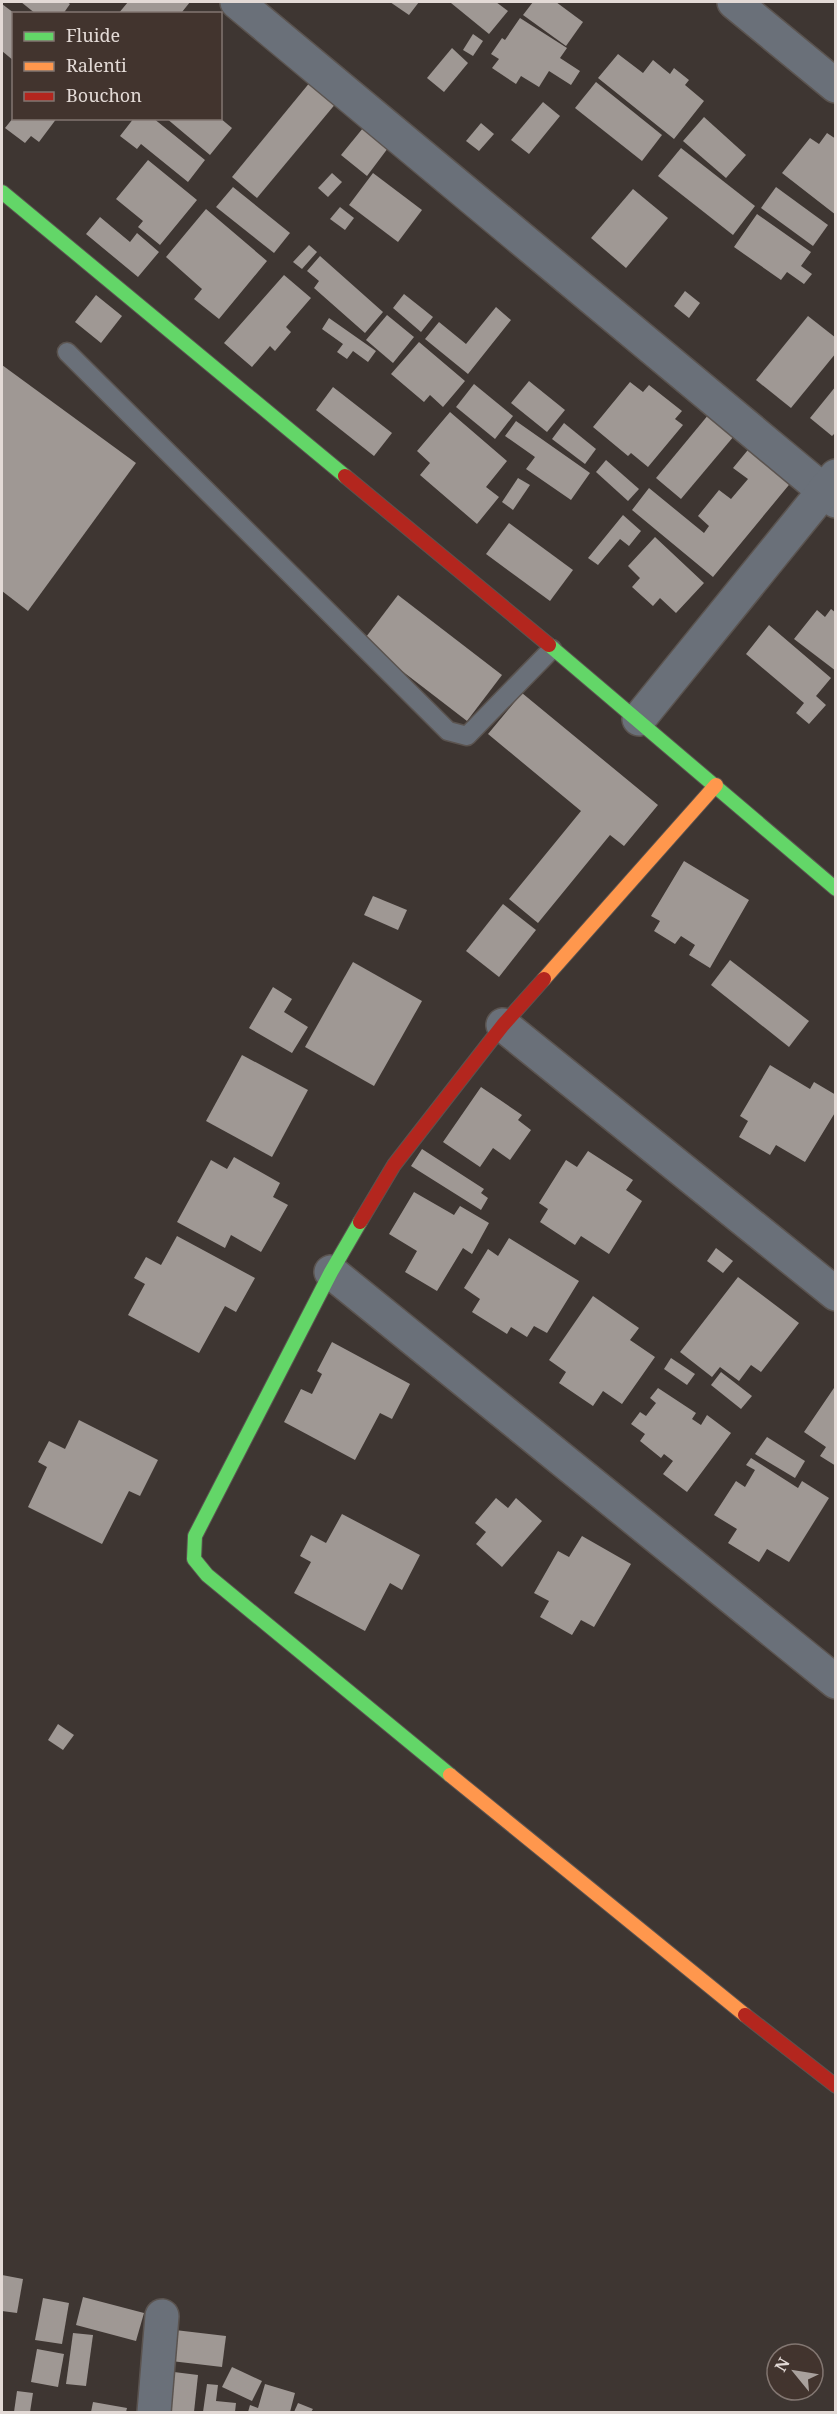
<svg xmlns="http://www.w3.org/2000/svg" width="837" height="2414" viewBox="0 0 837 2414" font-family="'Noto Serif',serif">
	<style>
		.building { fill: #9f9894 }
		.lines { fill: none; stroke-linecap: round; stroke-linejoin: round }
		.lane-casing { stroke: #5b5450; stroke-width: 21 }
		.street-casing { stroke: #5b5450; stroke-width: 36 }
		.fast-casing { stroke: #5b5450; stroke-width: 16 }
		.slow-casing { stroke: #5b5450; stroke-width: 16 }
		.jam-casing { stroke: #5b5450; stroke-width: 16 }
		.lane { stroke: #6a7079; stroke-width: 18 }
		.street { stroke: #6a7079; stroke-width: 33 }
		.fast { stroke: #63d668; stroke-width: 14 }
		.slow { stroke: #ff974d; stroke-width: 14 }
		.jam { stroke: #b3261e; stroke-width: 14 }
	</style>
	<rect width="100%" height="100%" fill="#3e3632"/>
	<g class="building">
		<polygon points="21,2 67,2 70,4 63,14 36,14"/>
		<polygon points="128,2 190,2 182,12 185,14 118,14"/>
		<polygon points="390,2 419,2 409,15"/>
		<polygon points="452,2 496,2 508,11 489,34 451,3"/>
		<polygon points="533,2 556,2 583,22 566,46 523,15"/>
		<polygon points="2,4 14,13 14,61 2,51"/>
		<polygon points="520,18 567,48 560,58 580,71 571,85 549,71 539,87 521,76 516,84 492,68 499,59 491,54 502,38 505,40"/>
		<polygon points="473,34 483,41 473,56 463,50"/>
		<polygon points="452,48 468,63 444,92 427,78"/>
		<polygon points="618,54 643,73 653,60 670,74 674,68 689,80 685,85 704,101 674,139 598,78"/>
		<polygon points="311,81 337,102 257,198 232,177"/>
		<polygon points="596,82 662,135 642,161 575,108"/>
		<polygon points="543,102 560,116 529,154 511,140"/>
		<polygon points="704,117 746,155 726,178 683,141"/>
		<polygon points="13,118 57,118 39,142 31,136 25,143 5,128"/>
		<polygon points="134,118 153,118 205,160 188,182 141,144 137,149 120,136"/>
		<polygon points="166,118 220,118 232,128 210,155"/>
		<polygon points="481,123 494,134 479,151 466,141"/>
		<polygon points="363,128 388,148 367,176 341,155"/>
		<polygon points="827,133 836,139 836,215 782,173 810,138 819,144"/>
		<polygon points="681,148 755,206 733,235 658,176"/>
		<polygon points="148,160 197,200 160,245 138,227 143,221 116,199"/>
		<polygon points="332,173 342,182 328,197 318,188"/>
		<polygon points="373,173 422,210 398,242 349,205"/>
		<polygon points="233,187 290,233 274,253 216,207"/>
		<polygon points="776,187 828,225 813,246 761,208"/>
		<polygon points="633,189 668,218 626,268 591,238"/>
		<polygon points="340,207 354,218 345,230 330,219"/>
		<polygon points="206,209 267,261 219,319 194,299 202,289 166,257"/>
		<polygon points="757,214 811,252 801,266 812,274 804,284 787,272 781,280 734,247"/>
		<polygon points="100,217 130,242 137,233 159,252 138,277 86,234"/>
		<polygon points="309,245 317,252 302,269 293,262"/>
		<polygon points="320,256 383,312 365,333 314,288 319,281 307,271"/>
		<polygon points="284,275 311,298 286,327 291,332 275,351 270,346 252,367 224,343"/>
		<polygon points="685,291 700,303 689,318 674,306"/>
		<polygon points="404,294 433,317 421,332 393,308"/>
		<polygon points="96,295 122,316 101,343 75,322"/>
		<polygon points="496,307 511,320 468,374 425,339 439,322 466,344"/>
		<polygon points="387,315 414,337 393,363 366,340"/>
		<polygon points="808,316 836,338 836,353 791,408 756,380"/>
		<polygon points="329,318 376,351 368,362 353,351 347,359 337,352 343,344 322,329"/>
		<polygon points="419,342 465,381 443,407 430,395 424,402 391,374"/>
		<polygon points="2,365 136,463 28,611 2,591"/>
		<polygon points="529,381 565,410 547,432 511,403"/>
		<polygon points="630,382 643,392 649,385 682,411 675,419 683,425 648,467 631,453 628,456 593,427"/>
		<polygon points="474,384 513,416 495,439 456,407"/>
		<polygon points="836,386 836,432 832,436 810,418"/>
		<polygon points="333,387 392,433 374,456 316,410"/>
		<polygon points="450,412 507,461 486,487 499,497 477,524 420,475 430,463 417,451"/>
		<polygon points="709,414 734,436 681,499 656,478"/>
		<polygon points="516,421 590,473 571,500 526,469 535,457 505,436"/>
		<polygon points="564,423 596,449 585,464 552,439"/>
		<polygon points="752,445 793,480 713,577 632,510 649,488 704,533 709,526 698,516 719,490 731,499 748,479 733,468"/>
		<polygon points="606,460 639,489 628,501 596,472"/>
		<polygon points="518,478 530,485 513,510 502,502"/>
		<polygon points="623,515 641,531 629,546 620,539 598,565 588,558"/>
		<polygon points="509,523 573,570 550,601 486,554"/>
		<polygon points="655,537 704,583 676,613 660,598 653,606 632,587 640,578 628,566"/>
		<polygon points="398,595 502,675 467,721 363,641"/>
		<polygon points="831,609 836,613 836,671 794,639 817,610 825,617"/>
		<polygon points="769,625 831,678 816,696 826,705 809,724 796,713 804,703 746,654"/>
		<polygon points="522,693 658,805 624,846 610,835 538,923 509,899 581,811 488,734"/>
		<polygon points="684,861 749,900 710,968 689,955 695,945 681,936 675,944 654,931 660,921 651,916"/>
		<polygon points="373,896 407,910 398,930 364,915"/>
		<polygon points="503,904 536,930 499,977 466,951"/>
		<polygon points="730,960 809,1021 789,1047 711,985"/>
		<polygon points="353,962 422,1001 374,1086 305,1047"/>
		<polygon points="273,987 292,999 284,1012 308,1027 292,1053 249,1028"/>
		<polygon points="242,1055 308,1090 272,1157 206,1121"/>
		<polygon points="770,1065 810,1089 814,1082 836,1095 836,1111 805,1162 776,1145 770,1155 739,1137 748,1121 740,1116"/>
		<polygon points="481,1087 522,1115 518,1120 531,1130 510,1160 493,1148 480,1167 443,1142"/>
		<polygon points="422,1149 484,1189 481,1193 488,1198 481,1210 411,1166"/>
		<polygon points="588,1151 633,1180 626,1190 642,1201 609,1254 581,1236 575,1245 540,1222 548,1209 539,1203 566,1160 577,1167"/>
		<polygon points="234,1157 280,1183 273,1197 288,1205 261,1252 231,1235 225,1248 177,1222 211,1160 227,1169"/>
		<polygon points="414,1192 454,1215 460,1206 489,1223 472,1254 463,1248 437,1291 405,1272 417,1251 389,1234"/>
		<polygon points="177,1236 255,1278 236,1312 225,1306 199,1353 128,1315 145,1284 134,1278 146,1257 161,1265"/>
		<polygon points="509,1238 579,1281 547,1333 534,1326 527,1337 511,1327 507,1334 472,1312 480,1299 464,1288 488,1249 498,1256"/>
		<polygon points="716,1248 733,1261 723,1273 707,1261"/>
		<polygon points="738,1277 799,1323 761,1372 751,1365 739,1381 720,1367 712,1377 680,1352"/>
		<polygon points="593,1296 639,1328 630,1340 655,1357 622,1404 603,1391 593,1406 559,1383 566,1372 549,1360"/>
		<polygon points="332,1342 410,1384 392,1419 380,1413 355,1460 284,1422 301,1389 312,1394 322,1374 317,1371"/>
		<polygon points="671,1358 695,1374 687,1385 664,1369"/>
		<polygon points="721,1372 752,1396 741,1409 711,1385"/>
		<polygon points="836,1385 836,1466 820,1456 826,1447 804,1432"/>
		<polygon points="658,1388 696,1413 692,1419 701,1425 707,1415 731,1433 687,1492 663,1474 673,1461 664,1454 661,1458 640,1441 645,1434 631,1424 640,1412 646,1416 656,1403 650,1398"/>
		<polygon points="79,1420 158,1460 140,1496 129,1491 102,1544 28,1507 47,1467 38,1462 49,1441 65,1449"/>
		<polygon points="767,1437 805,1461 795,1478 755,1454"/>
		<polygon points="751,1458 798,1488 802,1481 829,1498 789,1562 767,1549 759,1562 728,1543 737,1529 714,1515 736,1481 745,1487 755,1470 746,1465"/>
		<polygon points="496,1498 508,1508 516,1498 542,1521 502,1567 476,1544 486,1532 475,1523"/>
		<polygon points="342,1514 420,1555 402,1590 390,1583 365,1631 294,1593 311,1562 300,1556 311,1535 326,1543"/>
		<polygon points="582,1536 631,1564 594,1627 581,1620 572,1635 540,1617 549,1601 534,1593 558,1551 569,1557"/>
		<polygon points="58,1724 74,1735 63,1750 48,1740"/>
		<polygon points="2,2275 23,2279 17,2313 2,2311"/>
		<polygon points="83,2297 144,2313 136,2341 76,2325"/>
		<polygon points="43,2298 69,2303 62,2344 35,2340"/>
		<polygon points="175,2330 226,2336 222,2367 171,2361"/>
		<polygon points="73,2333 93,2335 86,2386 66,2384"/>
		<polygon points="37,2349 64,2354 58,2387 31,2382"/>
		<polygon points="232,2367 262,2381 252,2401 222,2387"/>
		<polygon points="174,2372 198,2375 194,2412 170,2412"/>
		<polygon points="207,2384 218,2385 216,2401 236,2403 235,2412 203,2412"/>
		<polygon points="265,2384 295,2393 290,2412 248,2412 250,2405 258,2408"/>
		<polygon points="17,2391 33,2393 30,2412 14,2412"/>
		<polygon points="93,2402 127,2408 126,2412 91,2412"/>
		<polygon points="298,2403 313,2409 311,2412 294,2412"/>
	</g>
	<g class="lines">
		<g class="lane-casing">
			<polyline id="lane" points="67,352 448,731 467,736 552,649"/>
		</g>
		<g class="street-casing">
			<g id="street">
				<polyline points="237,2 836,501"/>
				<polyline points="734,2 836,86"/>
				<polyline points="639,719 836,476"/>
				<polyline points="503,1025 836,1294"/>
				<polyline points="331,1272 836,1682"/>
				<polyline points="154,2412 162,2316"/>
			</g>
		</g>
		<g class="fast-casing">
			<g id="fast">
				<polyline points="2,192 345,476"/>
				<polyline points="549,645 836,889"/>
				<polyline points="360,1222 331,1272 195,1536 194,1559 207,1575 450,1775"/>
			</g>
		</g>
		<g class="slow-casing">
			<g id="slow">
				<polyline points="544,979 716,785"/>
				<polyline points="450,1775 745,2015"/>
			</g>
		</g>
		<g class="jam-casing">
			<g id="jam">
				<polyline points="345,476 549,645"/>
				<polyline points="360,1222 394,1165 503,1025 544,979"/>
				<polyline points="745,2015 836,2086"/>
			</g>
		</g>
		<use href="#lane" class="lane"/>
		<use href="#street" class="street"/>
		<use href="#fast" class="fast"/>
		<use href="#slow" class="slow"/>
		<use href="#jam" class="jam"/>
	</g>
	<rect width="837" height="2414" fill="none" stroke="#e3dad6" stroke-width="6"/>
	<rect x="12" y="12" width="210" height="108" fill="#42342e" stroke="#827671" stroke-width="1.5"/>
	<rect x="24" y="32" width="30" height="9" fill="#63d668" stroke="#827671" stroke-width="1.5"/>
	<text x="66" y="42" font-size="18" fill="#e3dad6">Fluide</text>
	<rect x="24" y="62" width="30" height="9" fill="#ff974d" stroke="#827671" stroke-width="1.5"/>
	<text x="66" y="72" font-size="18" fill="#e3dad6">Ralenti</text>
	<rect x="24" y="92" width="30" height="9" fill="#b3261e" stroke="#827671" stroke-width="1.5"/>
	<text x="66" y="102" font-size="18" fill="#e3dad6">Bouchon</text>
	<g transform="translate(795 2372) rotate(300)"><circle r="28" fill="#42342e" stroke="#827671" stroke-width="1.5"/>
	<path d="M0-4.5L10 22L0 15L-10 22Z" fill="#a9a19d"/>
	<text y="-9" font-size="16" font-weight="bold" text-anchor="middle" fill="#e3dad6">N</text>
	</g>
</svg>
